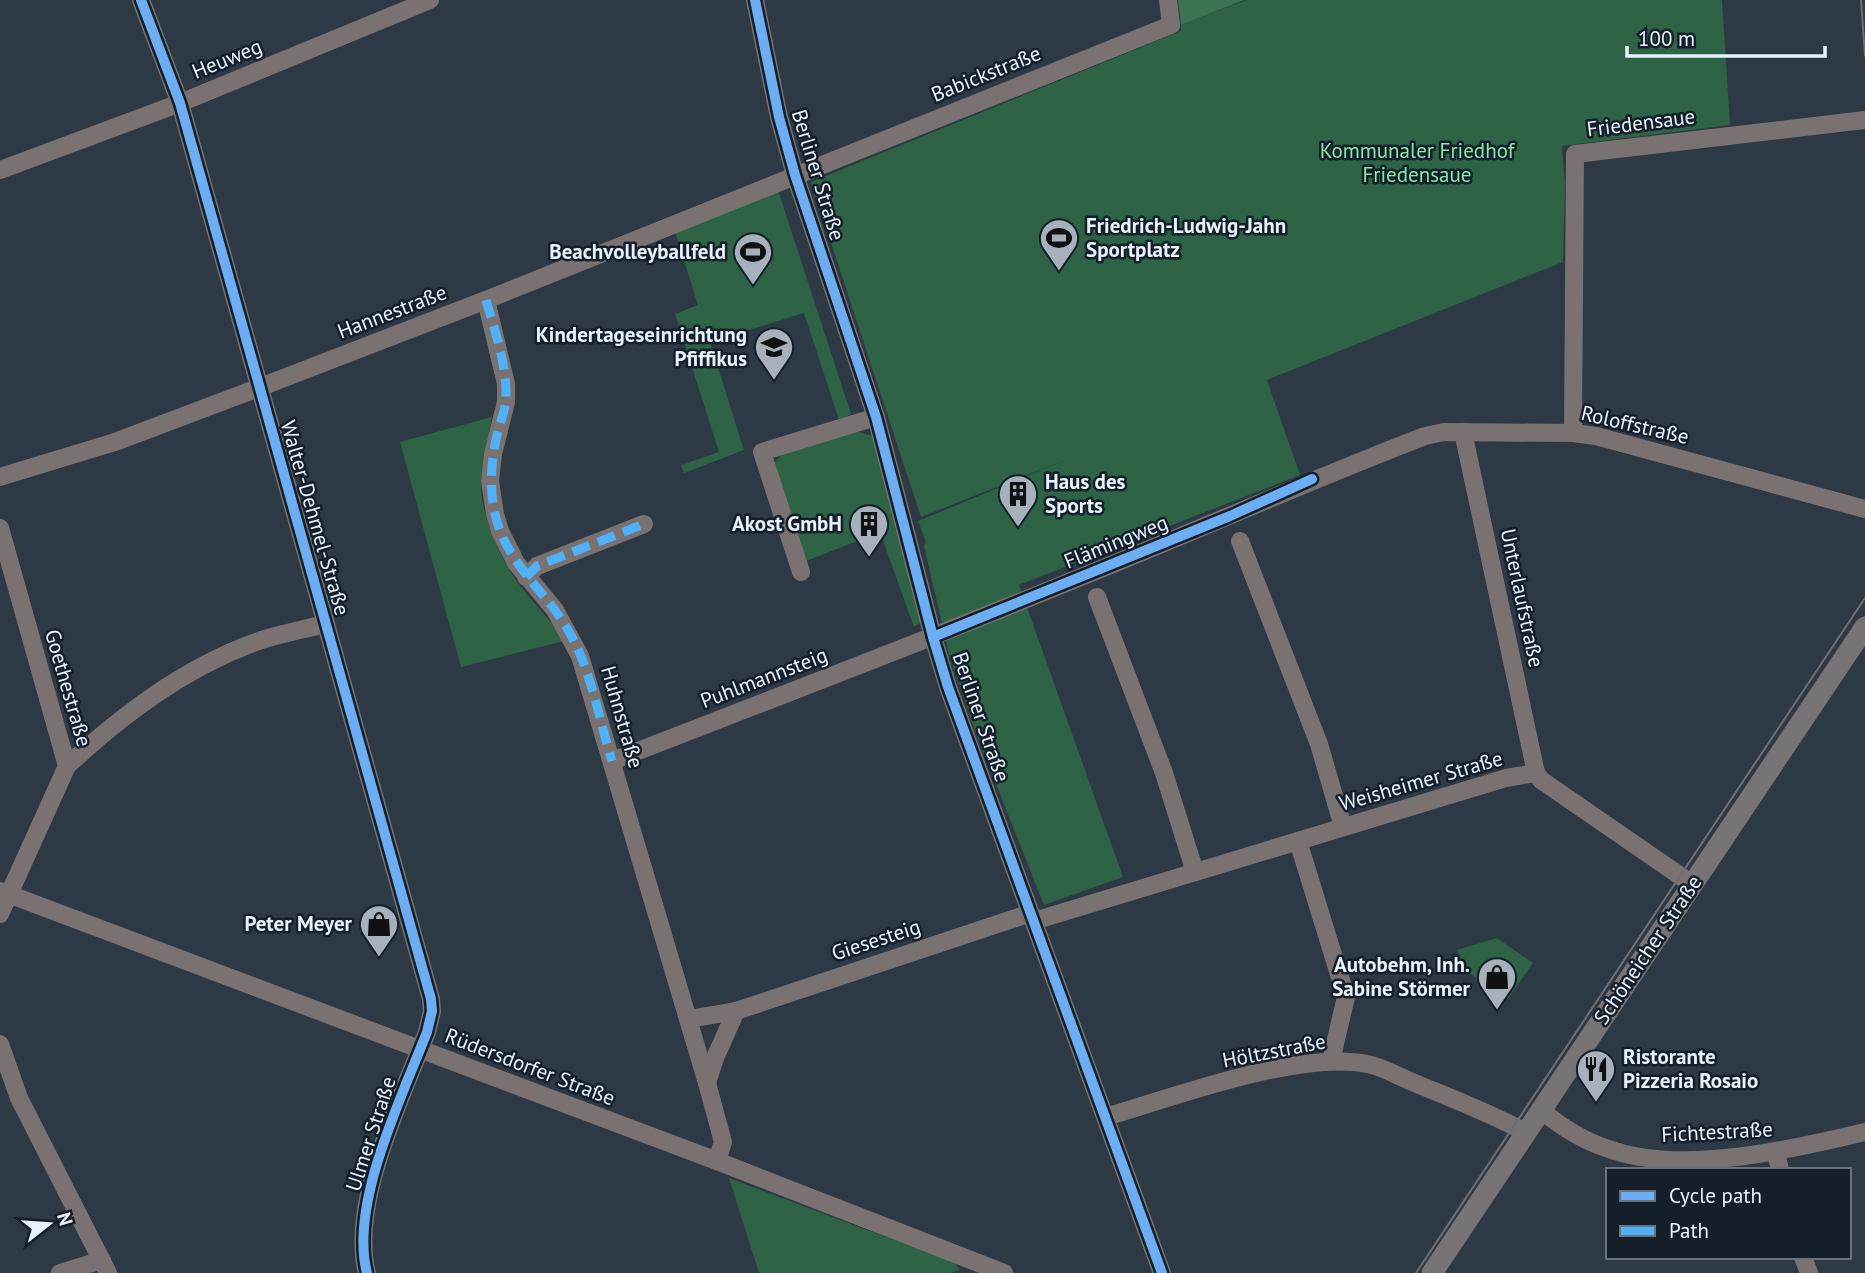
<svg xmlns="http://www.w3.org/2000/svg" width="1865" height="1273" viewBox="0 0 1865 1273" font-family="'PT Sans',sans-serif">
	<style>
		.green { fill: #2e6345 }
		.forest { fill: #3b7453 }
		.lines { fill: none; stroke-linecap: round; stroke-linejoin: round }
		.minor { stroke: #7a7271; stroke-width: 18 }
		.major { stroke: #787374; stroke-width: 21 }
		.tram { stroke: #6d6f74; stroke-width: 2 }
		.quiet { stroke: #4fb1f8; stroke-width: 9; stroke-dasharray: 18 9; stroke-linecap: butt }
		.cycleway-casing { stroke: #151f29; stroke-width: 15 }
		.cycleway { stroke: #6dadf4; stroke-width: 10 }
		.labels { text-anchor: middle; stroke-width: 5; stroke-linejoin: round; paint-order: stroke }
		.street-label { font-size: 21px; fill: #e8f2fd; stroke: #151f29 }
		.park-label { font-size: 21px; fill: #8ae5aa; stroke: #151f29 }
		.poi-label { font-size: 21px; font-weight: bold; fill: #e8f2fd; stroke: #151f29; text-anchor: end }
	</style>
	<rect width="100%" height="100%" fill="#2d3944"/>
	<g class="green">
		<polygon points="1246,0 1722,0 1730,125 1562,146 1565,185 1563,262 1267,380 1300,475 1019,585 1123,877 1044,905 977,736 949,654 924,546 926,542 918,521 1068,459 921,517 811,182 1181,31 1181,25"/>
		<polygon points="778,190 851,414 839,420 804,313 710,342 744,450 684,473 681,465 719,452 675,314 698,305 675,232"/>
		<path d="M492 417C488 440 481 463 481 486 482 517 498 552 514 577 529 600 550 617 564 641L461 667 400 442Z"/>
		<path d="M853 430 875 437 923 621 914 627 880 532 804 562 773 466C782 444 831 437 853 430Z"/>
		<polygon points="1497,938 1533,963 1508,999 1463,969 1457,950"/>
		<polygon points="729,1178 955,1263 960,1270 950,1273 759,1273"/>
	</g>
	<polygon class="forest" points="1178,0 1244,0 1181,25"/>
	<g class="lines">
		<g class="minor">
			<path d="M141 0 180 103 431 999 432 1011 427 1032C402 1097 349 1204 367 1273"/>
			<polyline points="755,0 779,117 795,175 876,417 933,637 948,687 1162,1273"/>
			<polyline points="0,170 180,103 430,0"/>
			<polyline points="486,300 506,384 506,402 493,454 490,481 495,514 500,531 516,563 555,610 580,656 707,1083 723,1142 717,1161"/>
			<polyline points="1463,432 1536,773"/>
			<polyline points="1573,433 1575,154 1865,120"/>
			<polyline points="0,477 115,442 258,388 486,300 1171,25 1168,0"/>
			<polyline points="0,528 67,766 0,914"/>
			<polyline points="1240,541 1319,744 1343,827"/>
			<polyline points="801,572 762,452 876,417"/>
			<polyline points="526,577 537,566 644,524"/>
			<polyline points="1097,597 1164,773 1195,872"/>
			<path d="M612 761C772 699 932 638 1091 573 1203 528 1313 479 1425 436L1444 432 1573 433 1596 436 1865 509"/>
			<path d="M67 766C122 715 184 668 256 642 278 634 302 630 325 624"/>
			<polyline points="1298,841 1346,997 1331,1061"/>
			<polyline points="0,891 717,1161 1004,1273"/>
			<polyline points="1034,921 1506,778 1536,773 1541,780 1692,884"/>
			<polyline points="689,1019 736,1011 1031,913"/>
			<polyline points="0,1044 19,1098 108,1273"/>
			<polyline points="707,1083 715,1058 736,1011"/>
			<path d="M1540 1109C1562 1128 1587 1143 1615 1151 1686 1174 1794 1149 1865 1132"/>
			<path d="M1106 1117C1173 1097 1301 1050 1367 1064 1384 1067 1401 1078 1417 1084 1453 1099 1490 1113 1525 1132"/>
			<polyline points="1776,1153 1780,1170"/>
			<polyline points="1803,1257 1809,1273"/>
			<polyline points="60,1273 102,1260"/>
		</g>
		<polyline class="major" points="1432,1273 1865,627"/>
		<g class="tram">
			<polyline points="1861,0 1865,56"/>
			<polyline points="1416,1273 1865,598"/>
		</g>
		<g class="quiet">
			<path d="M486 300C495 331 507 365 506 399 505 411 500 423 497 435 491 462 489 487 495 514 507 567 550 593 573 639 592 675 600 723 612 761"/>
			<polyline points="526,577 537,566 644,524"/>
		</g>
		<g class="cycleway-casing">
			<g id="cycleway">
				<path d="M141 0 180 103 431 999 432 1011 427 1032C402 1097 349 1204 367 1273"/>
				<polyline points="755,0 779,117 795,175 876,417 933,637 948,687 1162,1273"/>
				<polyline points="933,637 1230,516 1312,479"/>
			</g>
		</g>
		<use href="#cycleway" class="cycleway"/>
	</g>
	<defs>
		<g id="stadium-pin" transform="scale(2.0125)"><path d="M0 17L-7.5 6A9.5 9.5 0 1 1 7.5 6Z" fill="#a7b1bc" stroke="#151f29"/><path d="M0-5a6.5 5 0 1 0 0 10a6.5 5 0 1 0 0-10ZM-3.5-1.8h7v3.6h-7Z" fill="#111"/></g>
		<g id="school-pin" transform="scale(2.0125)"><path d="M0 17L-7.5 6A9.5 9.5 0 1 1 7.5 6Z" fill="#a7b1bc" stroke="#151f29"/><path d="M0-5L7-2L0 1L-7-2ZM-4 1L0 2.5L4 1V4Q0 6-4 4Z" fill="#111"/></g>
		<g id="building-pin" transform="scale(2.0125)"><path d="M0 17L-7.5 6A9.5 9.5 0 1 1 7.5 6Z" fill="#a7b1bc" stroke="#151f29"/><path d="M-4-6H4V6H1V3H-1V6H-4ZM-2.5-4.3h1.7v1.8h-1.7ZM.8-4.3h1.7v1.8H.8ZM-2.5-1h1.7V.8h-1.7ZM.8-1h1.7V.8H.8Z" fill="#111"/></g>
		<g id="shop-pin" transform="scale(2.0125)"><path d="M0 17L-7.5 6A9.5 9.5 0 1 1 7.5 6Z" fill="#a7b1bc" stroke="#151f29"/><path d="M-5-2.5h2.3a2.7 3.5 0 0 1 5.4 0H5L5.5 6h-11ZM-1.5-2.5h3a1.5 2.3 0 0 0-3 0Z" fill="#111"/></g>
		<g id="restaurant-pin" transform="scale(2.0125)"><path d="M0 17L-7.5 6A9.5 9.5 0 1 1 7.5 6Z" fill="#a7b1bc" stroke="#151f29"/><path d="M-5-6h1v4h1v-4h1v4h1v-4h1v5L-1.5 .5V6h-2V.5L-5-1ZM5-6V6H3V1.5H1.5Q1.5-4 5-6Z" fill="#111"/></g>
	</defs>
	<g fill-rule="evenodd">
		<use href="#stadium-pin" x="1059" y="238"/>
		<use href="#stadium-pin" x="753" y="252"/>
		<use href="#school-pin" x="774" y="347"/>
		<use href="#building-pin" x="1018" y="494"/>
		<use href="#building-pin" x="869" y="524"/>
		<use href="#shop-pin" x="379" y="924"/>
		<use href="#shop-pin" x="1497" y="977"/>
		<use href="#restaurant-pin" x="1596" y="1069"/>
	</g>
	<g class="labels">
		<g class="street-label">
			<text transform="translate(227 59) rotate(-22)" y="7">Heuweg</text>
			<text transform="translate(986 74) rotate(-22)" y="7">Babickstraße</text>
			<text transform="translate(1641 123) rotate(-7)" y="7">Friedensaue</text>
			<text transform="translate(818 175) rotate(73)" y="7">Berliner Straße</text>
			<text transform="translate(392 312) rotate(-21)" y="7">Hannestraße</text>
			<text transform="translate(1635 425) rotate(13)" y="7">Roloffstraße</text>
			<text transform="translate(315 518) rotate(74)" y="7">Walter-Dehmel-Straße</text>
			<text transform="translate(1116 542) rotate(-22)" y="7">Flämingweg</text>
			<text transform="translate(1522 598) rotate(78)" y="7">Unterlaufstraße</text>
			<text transform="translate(764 678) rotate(-21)" y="7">Puhlmannsteig</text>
			<text transform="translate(68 688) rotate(74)" y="7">Goethestraße</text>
			<text transform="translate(622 717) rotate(74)" y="7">Huhnstraße</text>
			<text transform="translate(981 717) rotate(71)" y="7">Berliner Straße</text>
			<text transform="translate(1421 781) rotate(-16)" y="7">Weisheimer Straße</text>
			<text transform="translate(876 940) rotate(-18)" y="7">Giesesteig</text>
			<text transform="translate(1648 950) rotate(-56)" y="7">Schöneicher Straße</text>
			<text transform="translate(1274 1051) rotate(-11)" y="7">Höltzstraße</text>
			<text transform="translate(530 1067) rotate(21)" y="7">Rüdersdorfer Straße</text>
			<text transform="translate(1717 1132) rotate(-3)" y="7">Fichtestraße</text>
			<text transform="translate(371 1134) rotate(-72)" y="7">Ulmer Straße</text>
		</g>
		<g class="park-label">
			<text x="1417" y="158">Kommunaler Friedhof<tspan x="1417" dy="24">Friedensaue</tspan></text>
		</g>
		<g class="poi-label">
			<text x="1086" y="233" text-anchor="start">Friedrich-Ludwig-Jahn<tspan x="1086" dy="24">Sportplatz</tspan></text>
			<text x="726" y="259">Beachvolleyballfeld</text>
			<text x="747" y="342">Kindertageseinrichtung<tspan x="747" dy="24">Pfiffikus</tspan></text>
			<text x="1045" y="489" text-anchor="start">Haus des<tspan x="1045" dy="24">Sports</tspan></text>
			<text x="842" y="531">Akost GmbH</text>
			<text x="352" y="931">Peter Meyer</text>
			<text x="1470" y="972">Autobehm, Inh.<tspan x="1470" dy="24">Sabine Störmer</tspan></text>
			<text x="1623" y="1064" text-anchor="start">Ristorante<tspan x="1623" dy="24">Pizzeria Rosaio</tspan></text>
		</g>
	</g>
	<rect x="1606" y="1168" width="245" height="91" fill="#151f29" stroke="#69737e" stroke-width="2"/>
	<rect x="1620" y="1191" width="35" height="10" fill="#6dadf4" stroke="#69737e" stroke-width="2"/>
	<text x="1669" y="1203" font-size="21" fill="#e8f2fd">Cycle path</text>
	<rect x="1620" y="1226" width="35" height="10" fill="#4fb1f8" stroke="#69737e" stroke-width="2"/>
	<text x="1669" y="1238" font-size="21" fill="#e8f2fd">Path</text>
	<g transform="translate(49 1224) rotate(73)" stroke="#151f29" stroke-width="5" paint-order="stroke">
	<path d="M0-5L12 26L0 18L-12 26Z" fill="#e8f2fd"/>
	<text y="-10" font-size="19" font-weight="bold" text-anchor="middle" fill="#e8f2fd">N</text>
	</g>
	<path d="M1627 46v10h198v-10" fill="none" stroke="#e8f2fd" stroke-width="3.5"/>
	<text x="1638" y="46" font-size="21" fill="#e8f2fd" stroke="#151f29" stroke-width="5" paint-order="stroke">100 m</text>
</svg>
